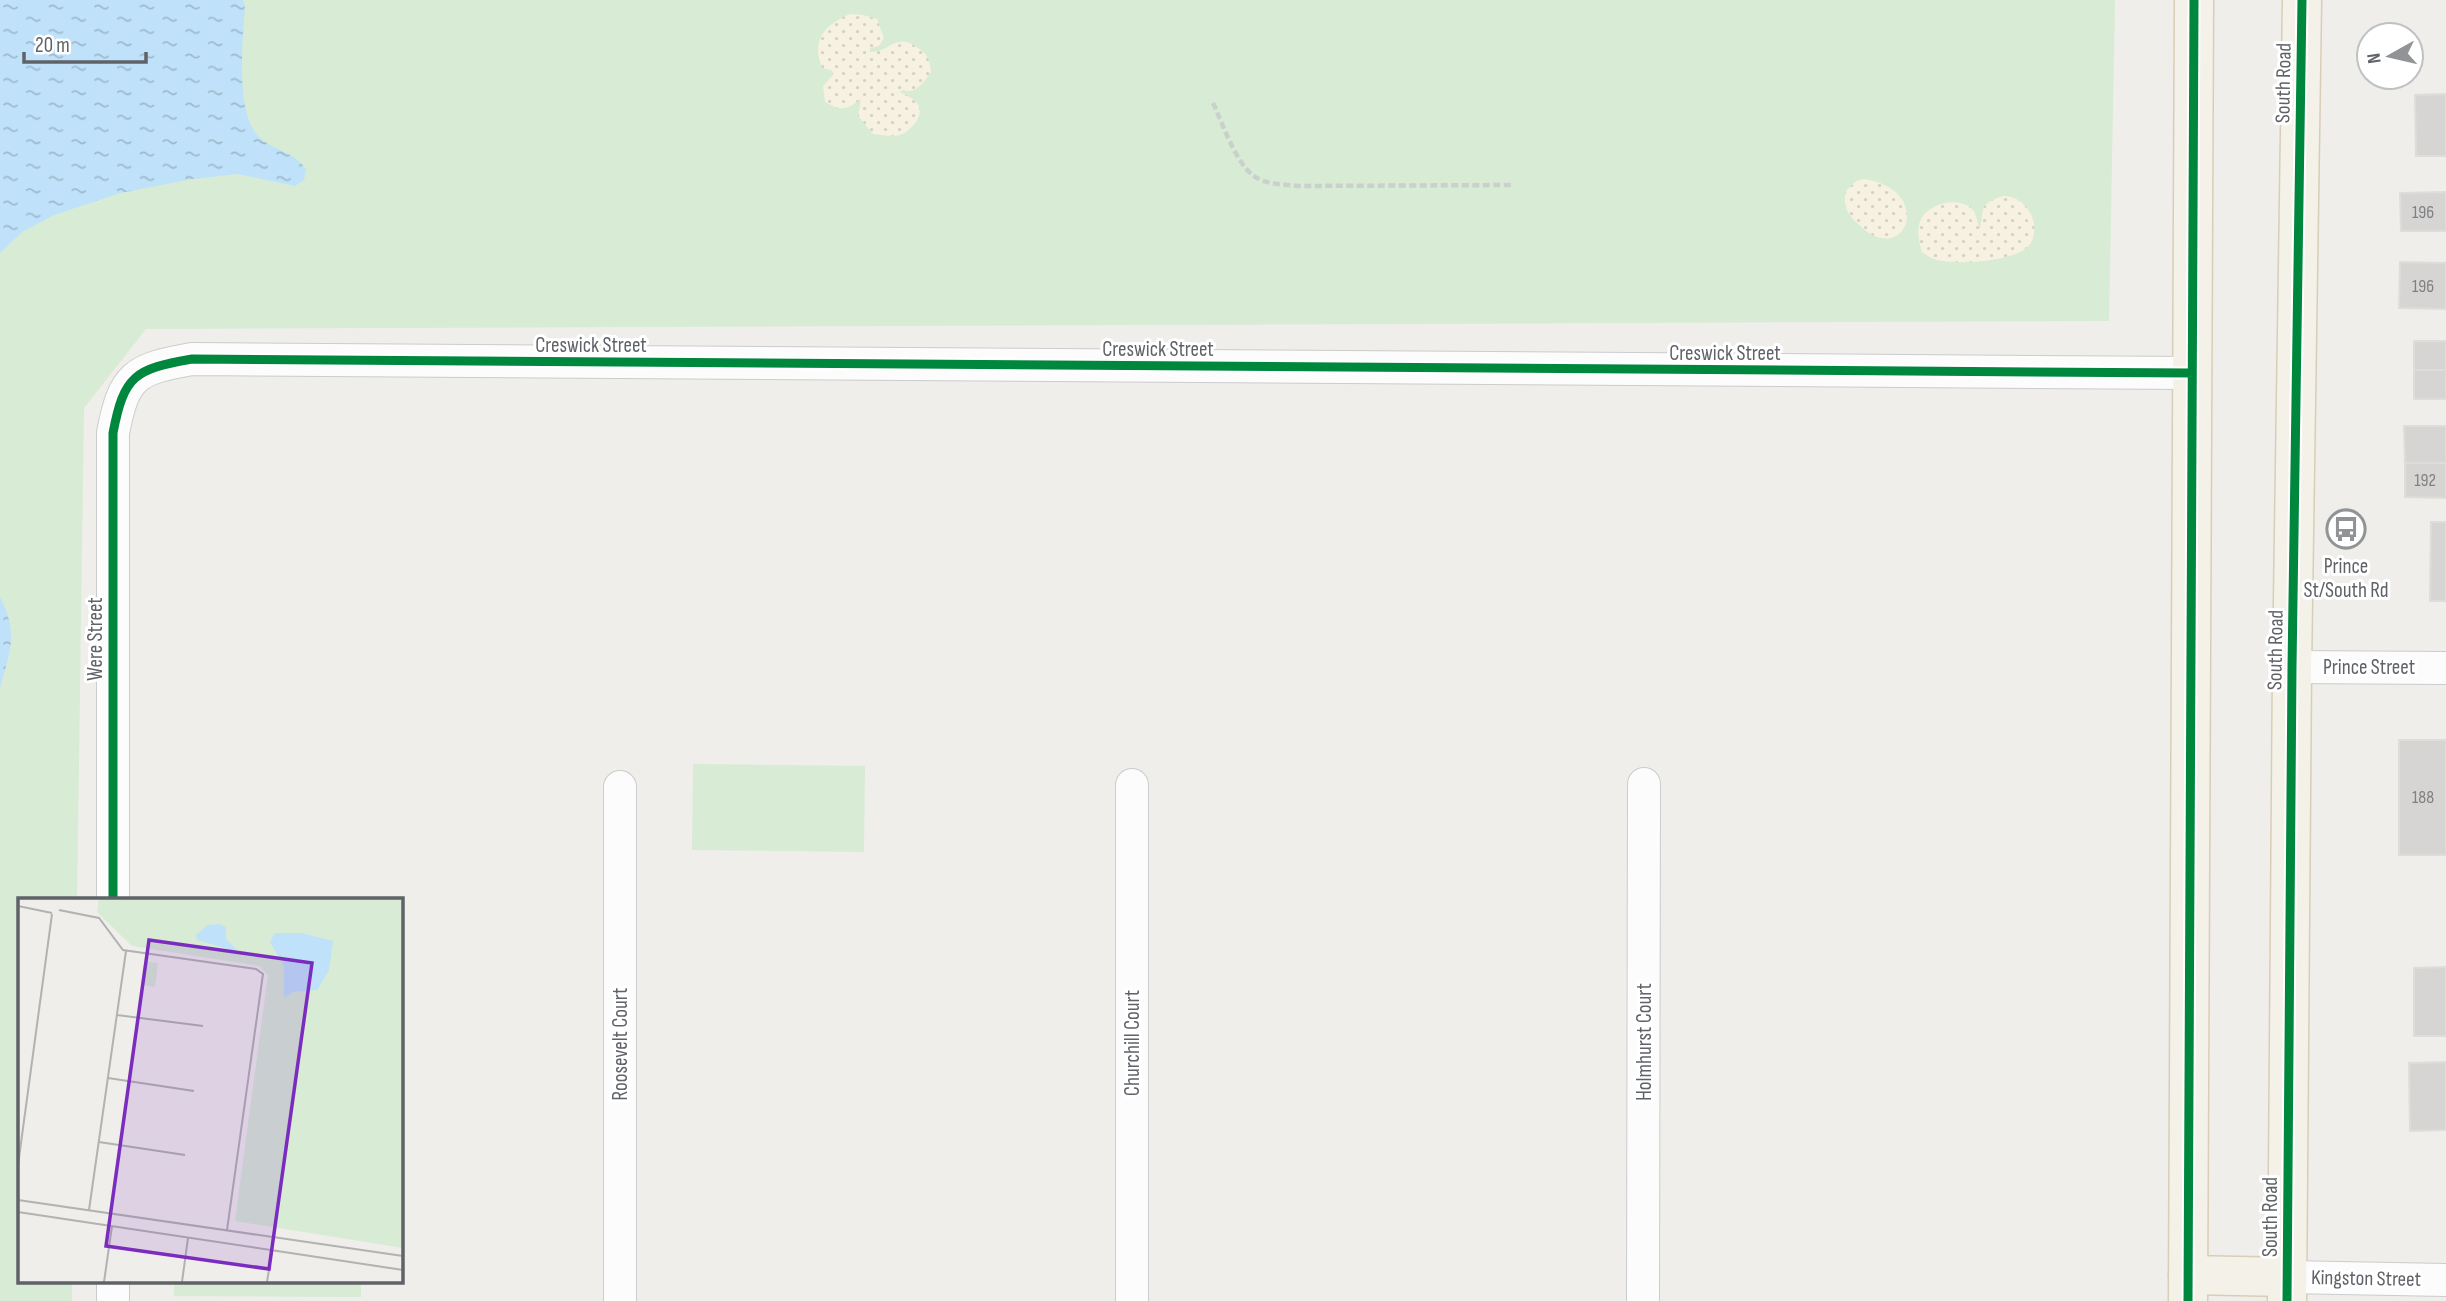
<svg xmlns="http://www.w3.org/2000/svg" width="2446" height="1301" viewBox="0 0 2446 1301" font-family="'Sofia Sans Condensed',sans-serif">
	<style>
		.green { fill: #d7ebd5 }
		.sand { fill: url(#sand-dots) }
		.water { fill: url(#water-ripples) }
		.building { fill: #d6d5d3; stroke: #deddd9; stroke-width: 2 }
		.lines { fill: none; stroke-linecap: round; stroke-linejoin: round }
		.street-casing { stroke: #cbcccc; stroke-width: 34 }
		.primary-casing { stroke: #d7ceb7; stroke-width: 41 }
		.path { stroke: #cad0cc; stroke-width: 4.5; stroke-dasharray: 7 3.5; stroke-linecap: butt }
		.street { stroke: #fdfcfc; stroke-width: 32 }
		.primary { stroke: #f4f1e9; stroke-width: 38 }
		.cycleway-casing { stroke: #fff; stroke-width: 13 }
		.cycleway { stroke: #00873e; stroke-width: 9 }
		.labels { text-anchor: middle; stroke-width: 6; stroke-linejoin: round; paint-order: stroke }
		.number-label { font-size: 18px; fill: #7e8184 }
		.street-label { font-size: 21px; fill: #5f6368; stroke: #fff }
		.poi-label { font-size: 21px; fill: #5f6368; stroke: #fff }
		.inset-road { fill: none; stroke: #b1b2b2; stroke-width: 2 }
		.view { fill: #7b2cbf; fill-opacity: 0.15; stroke: #7b2cbf; stroke-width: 3.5 }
		.inset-edge { fill: none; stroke: #5f6368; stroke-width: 3.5 }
	</style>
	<defs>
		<pattern id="sand-dots" width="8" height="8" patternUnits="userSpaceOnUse" patternTransform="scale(1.75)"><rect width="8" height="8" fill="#f6f1e0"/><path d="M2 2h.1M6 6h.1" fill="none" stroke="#d5d1c3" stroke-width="1.8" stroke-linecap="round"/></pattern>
		<pattern id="water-ripples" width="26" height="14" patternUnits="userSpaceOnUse" patternTransform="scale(1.75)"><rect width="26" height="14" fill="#bfe1f9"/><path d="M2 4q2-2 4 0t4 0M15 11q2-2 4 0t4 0" fill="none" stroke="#9ebacd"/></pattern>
	</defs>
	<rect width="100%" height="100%" fill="#efeeea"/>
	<g class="green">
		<polygon points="0,0 2115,0 2109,321 146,329 84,408 77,900 19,900 19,1282 72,1282 72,1301 0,1301"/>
		<polygon points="693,764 865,766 864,852 692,850"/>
		<polygon points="174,1282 361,1282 361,1297 174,1296"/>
	</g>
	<g class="sand">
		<path d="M850 14 863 15 877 19 884 38 879 46 870 48V52C890 53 895 31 918 48 928 54 930 61 931 72 924 82 916 95 903 90L900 92C905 95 911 97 915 101 928 112 912 131 900 135 891 137 882 135 873 134L858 116 861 99C846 110 843 112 825 102L823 86 834 74 831 70 822 68C811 39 825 25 850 14Z"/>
		<path d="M1864 179C1937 190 1905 271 1858 224 1848 215 1842 205 1846 191L1856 181Z"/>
		<path d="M2003 196C2025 195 2042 222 2031 243 2020 262 1957 265 1937 260 1931 259 1927 255 1922 252 1919 242 1916 229 1921 219 1929 203 1959 196 1972 209 1977 214 1977 223 1980 229 1984 209 1978 204 2003 196Z"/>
	</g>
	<g class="water">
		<path d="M0 0H243L245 6C243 39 234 116 261 139 276 151 294 152 306 169L304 180 295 186 238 174 192 179 120 193 54 215 22 232 0 253Z"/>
		<path d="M0 597C19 635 10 650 0 688Z"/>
	</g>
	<g class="building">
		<polygon points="2446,94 2446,156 2416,156 2415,95"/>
		<polygon points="2446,192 2446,231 2401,231 2400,193"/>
		<polygon points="2400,262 2446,263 2446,309 2399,308"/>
		<rect x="2414" y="341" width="32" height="29"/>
		<rect x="2414" y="370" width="32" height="29"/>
		<polygon points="2404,426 2446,426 2446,463 2405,463"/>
		<polygon points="2405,463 2446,463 2446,498 2405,497"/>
		<polygon points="2431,522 2446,522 2446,601 2430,601"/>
		<rect x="2399" y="740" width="47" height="115"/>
		<polygon points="2446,967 2446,1036 2414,1036 2414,968"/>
		<polygon points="2446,1062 2446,1130 2410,1131 2409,1063"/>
	</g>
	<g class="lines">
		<g class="street-casing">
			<g id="street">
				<polyline points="2292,667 2446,668"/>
				<polyline points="620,787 620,1301"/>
				<path d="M113 900V433C124 375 135 369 192 359L2191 373"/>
				<polyline points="2287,1277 2446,1280"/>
				<polyline points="113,1301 113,1282"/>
				<polyline points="1132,1301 1132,785"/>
				<polyline points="1643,1301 1644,784"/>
			</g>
		</g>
		<g class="primary-casing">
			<g id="primary">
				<polyline points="2188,1275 2287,1277"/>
				<polyline points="2188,1301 2194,0"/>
				<polyline points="2287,1301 2292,667 2302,0"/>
			</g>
		</g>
		<path class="path" d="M1213 103C1222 122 1236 164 1254 176 1266 185 1283 184 1298 186L1514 185"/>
		<use href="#street" class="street"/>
		<use href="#primary" class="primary"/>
		<g class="cycleway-casing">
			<g id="cycleway">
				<path d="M113 900V433C124 375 135 369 192 359L2191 373"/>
				<polyline points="2188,1301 2194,0"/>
				<polyline points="2287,1301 2292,667 2302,0"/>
			</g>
		</g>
		<use href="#cycleway" class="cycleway"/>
	</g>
	<defs>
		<g id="bus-ring" transform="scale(2.0125)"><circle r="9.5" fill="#fff" stroke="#919496" stroke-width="1.5"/><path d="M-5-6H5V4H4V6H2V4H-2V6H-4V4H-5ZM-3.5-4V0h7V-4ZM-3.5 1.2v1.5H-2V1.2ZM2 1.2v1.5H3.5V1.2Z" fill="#919496"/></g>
	</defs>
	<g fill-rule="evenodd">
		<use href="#bus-ring" x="2346" y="529"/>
	</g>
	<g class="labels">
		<g class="number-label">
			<text x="2423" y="218">196</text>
			<text x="2423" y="292">196</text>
			<text x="2425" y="486">192</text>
			<text x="2423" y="803">188</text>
		</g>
		<g class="street-label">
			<text transform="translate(2283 83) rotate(-89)" y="7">South Road</text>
			<text x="591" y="352">Creswick Street</text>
			<text x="1158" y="356">Creswick Street</text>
			<text x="1725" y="360">Creswick Street</text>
			<text transform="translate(95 639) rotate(-90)" y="7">Were Street</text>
			<text transform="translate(2275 650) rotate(-89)" y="7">South Road</text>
			<text x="2369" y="674">Prince Street</text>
			<text transform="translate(1644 1042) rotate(-90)" y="7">Holmhurst Court</text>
			<text transform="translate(1132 1043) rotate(-90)" y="7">Churchill Court</text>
			<text transform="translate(620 1044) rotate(-90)" y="7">Roosevelt Court</text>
			<text transform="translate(2270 1217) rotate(-90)" y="7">South Road</text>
			<text transform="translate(2366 1278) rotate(1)" y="7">Kingston Street</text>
		</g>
		<g class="poi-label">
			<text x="2346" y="573">Prince<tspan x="2346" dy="24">St/South Rd</tspan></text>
		</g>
	</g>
	<g transform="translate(18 898)">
		<rect width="385" height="385" fill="#efeeea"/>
		<path d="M81 1H385V350L217 323 250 77 241 68 114 48 79 14ZM129 64 140 65 137 89 126 87Z" fill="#d7ebd5"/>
		<path d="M201 26 208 29V41L221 54 179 42 178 37 190 27ZM257 35H283L315 43 311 72 299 92 275 94 266 100V68L252 44Z" fill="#bfe1f9"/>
		<path class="inset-road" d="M0 8 34 15M41 12 81 20 105 52 238 71 245 76 209 332M99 117 185 128M90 180 176 193M81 244 167 257M0 267 34 16M0 302 385 358M71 312 108 53M0 314 385 372M86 384 94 328M164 384 170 340M249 384 254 353"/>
		<path class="view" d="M131 42 294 65 251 371 88 348Z"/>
		<rect width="385" height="385" class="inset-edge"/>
	</g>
	<g transform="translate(2390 56) rotate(262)"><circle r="33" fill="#ffffff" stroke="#bfc1c3" stroke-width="2"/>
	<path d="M0-5L12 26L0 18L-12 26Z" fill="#919496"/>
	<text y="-10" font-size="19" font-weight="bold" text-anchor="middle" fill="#5f6368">N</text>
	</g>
	<path d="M24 52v10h122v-10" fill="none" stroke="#5f6368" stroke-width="3.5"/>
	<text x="35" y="52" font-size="21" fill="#5f6368" stroke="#ffffff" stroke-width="5" paint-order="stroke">20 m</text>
</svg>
